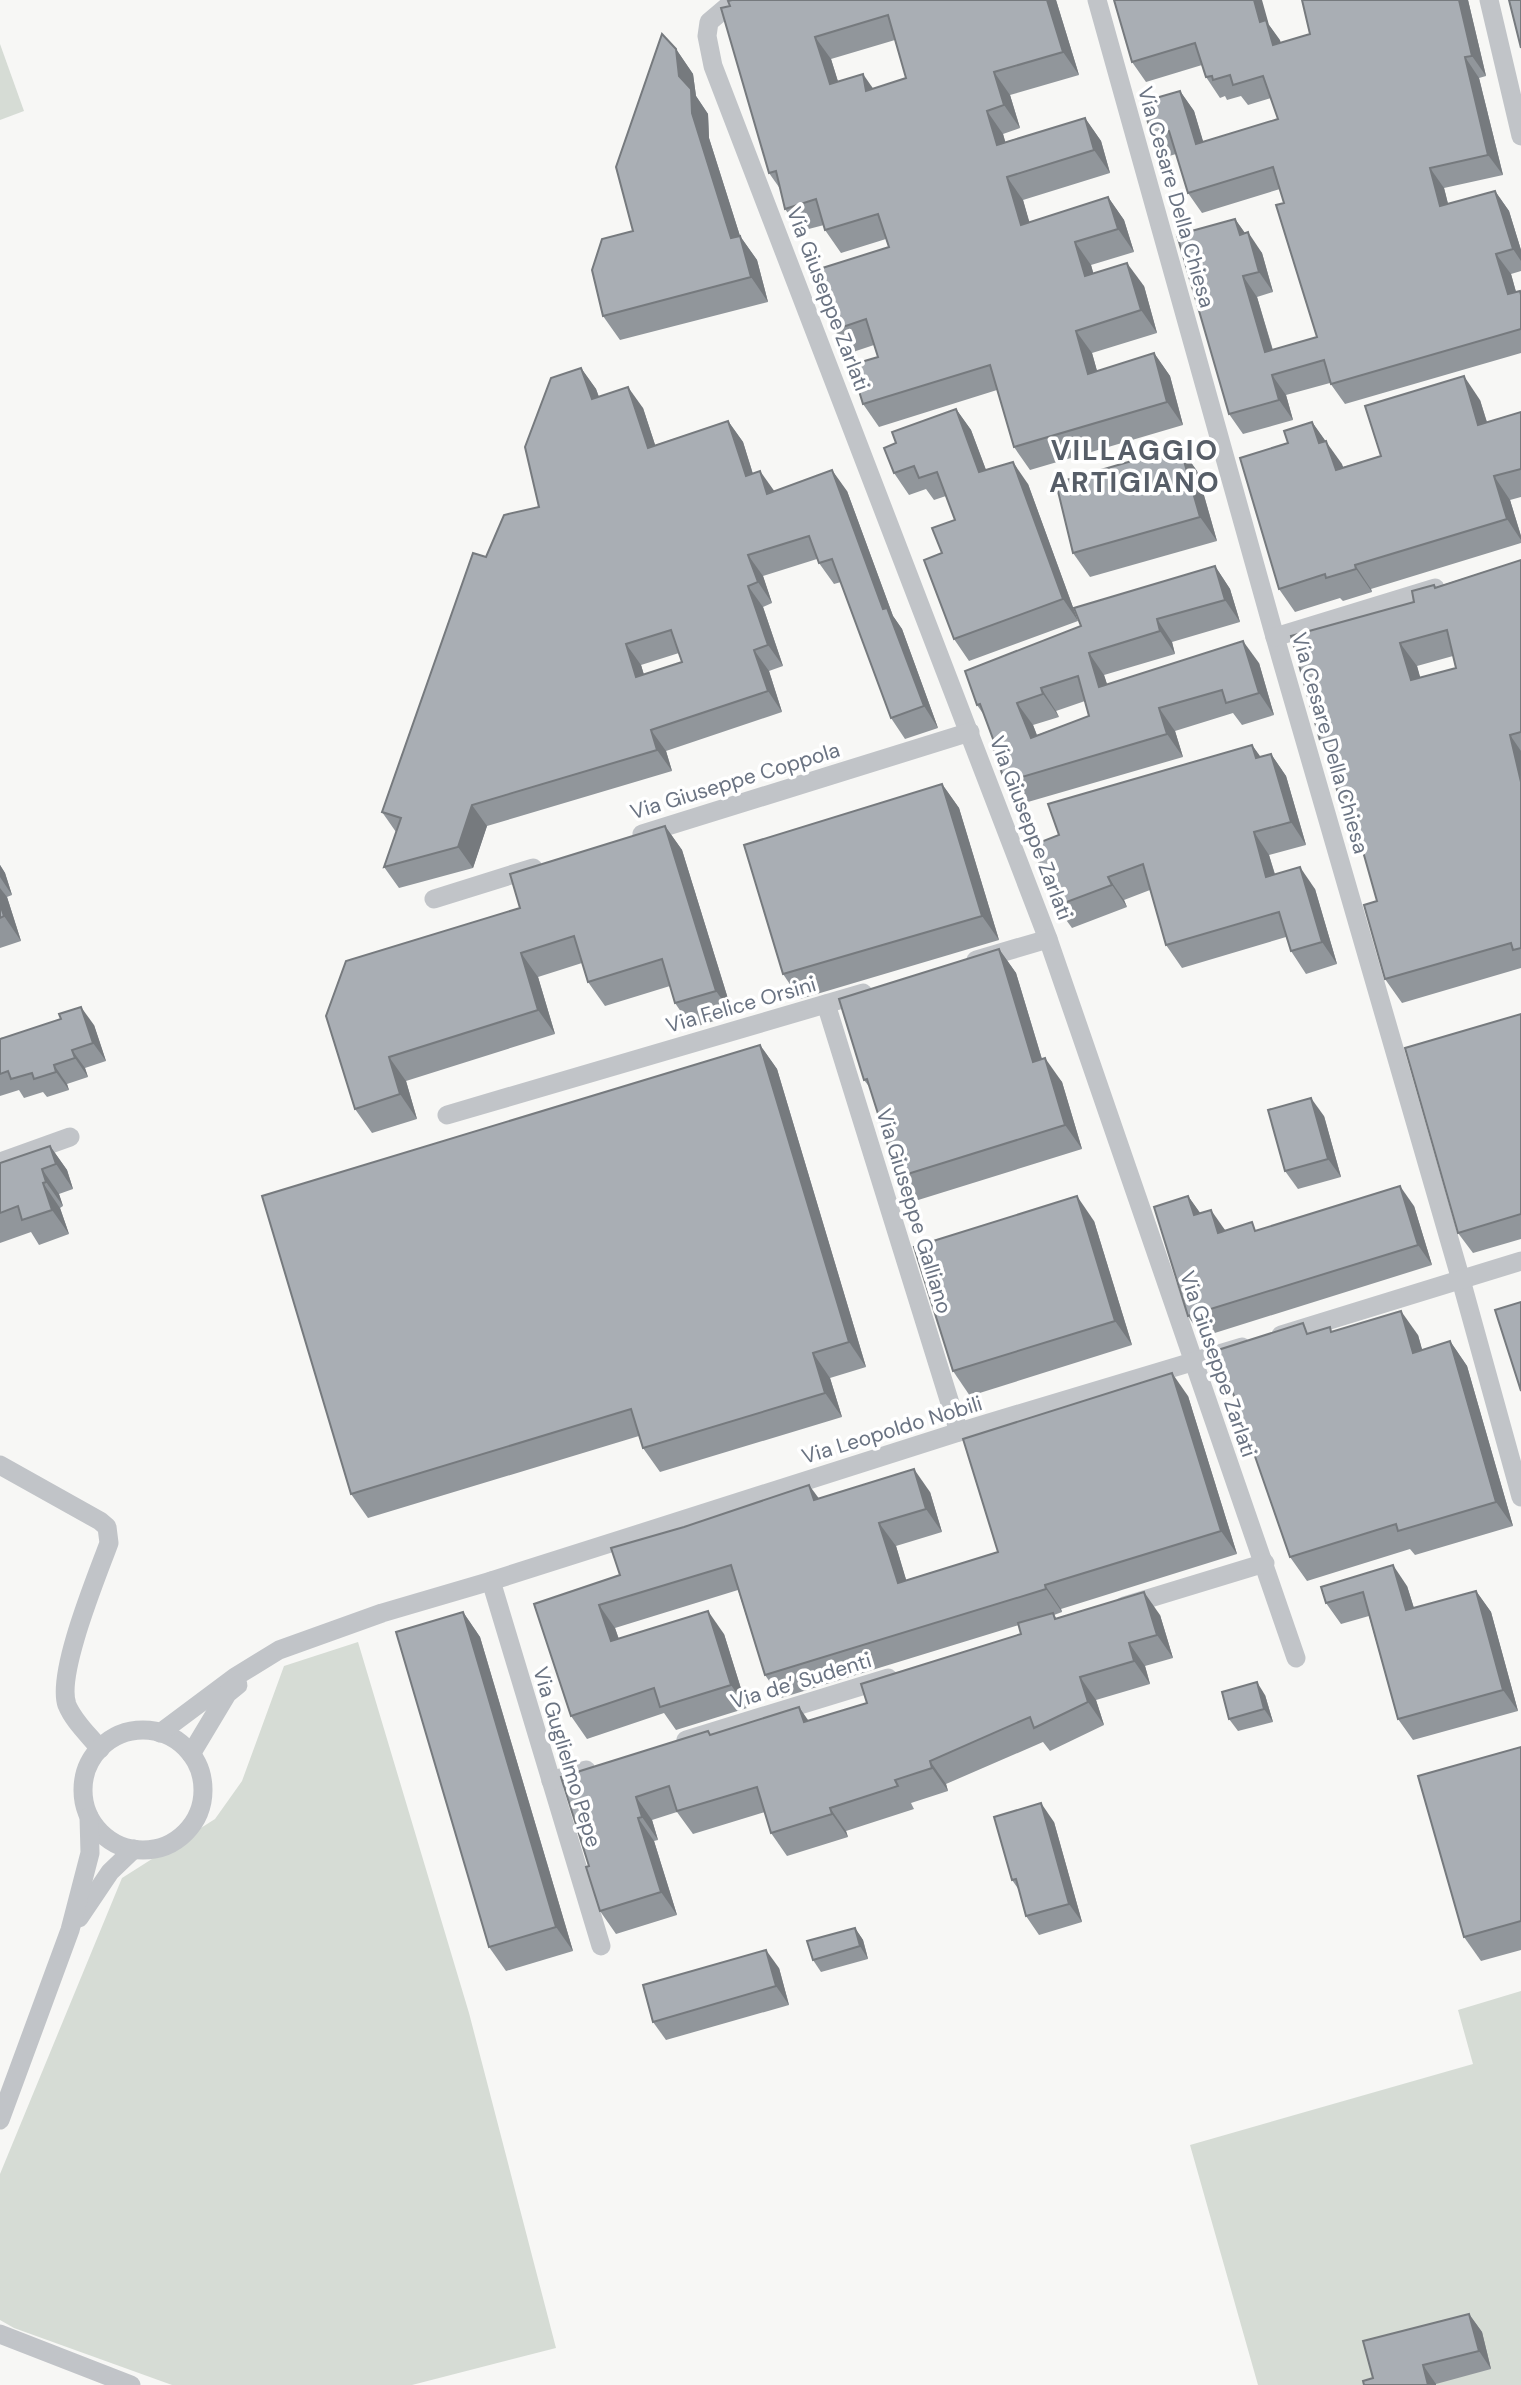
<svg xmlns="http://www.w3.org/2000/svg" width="1521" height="2385" viewBox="0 0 1521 2385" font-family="'DM Sans',sans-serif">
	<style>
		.green { fill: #d6dcd5 }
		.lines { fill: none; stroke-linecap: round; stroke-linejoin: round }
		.minor { stroke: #c1c4c8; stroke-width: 19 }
		.wall { fill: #91969b; fill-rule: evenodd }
		.shaded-wall { fill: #767a7e }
		.building { fill: #a9aeb4; stroke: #767a7e; stroke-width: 2; fill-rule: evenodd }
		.labels { text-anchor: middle; stroke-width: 7; stroke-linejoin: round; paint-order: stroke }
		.street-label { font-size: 21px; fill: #6a7382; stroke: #fff }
		.district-label { font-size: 28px; font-weight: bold; letter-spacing: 2px; fill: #575e68; stroke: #fff }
	</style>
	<rect width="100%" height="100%" fill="#f7f7f5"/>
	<g class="green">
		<polygon points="0,44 24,111 0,120"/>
		<polygon points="358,1642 469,2013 556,2348 412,2385 172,2385 14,2328 0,2320 0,2174 122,1878 215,1819 242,1781 284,1666"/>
		<polygon points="1521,1991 1521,2385 1258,2385 1190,2145 1473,2064 1458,2010"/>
	</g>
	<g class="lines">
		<g class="minor">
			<polyline points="735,0 709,22 707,36 713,66 1048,939 1296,1658"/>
			<polyline points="1097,0 1275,637 1461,1280 1521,1497"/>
			<polyline points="1489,0 1521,136"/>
			<polyline points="1275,637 1435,588"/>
			<polyline points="642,834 970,732"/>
			<polyline points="434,899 533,868"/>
			<polyline points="976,960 1048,939"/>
			<polyline points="826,1004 959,1432"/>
			<polyline points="447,1115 863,993"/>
			<polyline points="0,1162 70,1137"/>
			<polyline points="1281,1335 1521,1261"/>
			<path d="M0 1465 100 1521 107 1527 109 1543C97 1576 56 1674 67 1705 74 1722 89 1735 100 1749"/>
			<polyline points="491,1581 601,1946"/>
			<polyline points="1124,1606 1265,1563"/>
			<circle cx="143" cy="1790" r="60"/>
			<polyline points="160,1733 235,1677 279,1650 382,1613 491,1581 959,1432 1242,1347"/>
			<polyline points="686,1740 888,1678"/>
			<polyline points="191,1754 227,1694 238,1685"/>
			<polyline points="551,1781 586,1770"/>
			<polyline points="79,1918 110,1872 134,1849"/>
			<polyline points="0,2120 70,1930 90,1853 89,1817"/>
			<polyline points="0,2334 131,2385"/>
		</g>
	</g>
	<g class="wall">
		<path d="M732 0H1056L1079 75 1010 95 1020 128 1003 134 1005 142 1085 118 1101 141 1110 173 1023 200 1029 222 1108 197 1124 220 1134 252 1091 265 1093 273 1144 286 1157 333 1092 353 1097 371 1154 353 1170 376 1183 425 1030 470 1014 447 997 390 879 427 863 404 878 357 874 345 850 353 834 330 889 247 886 239 841 253 825 230 824 225 801 231 785 209 781 190 769 173ZM895 40 906 78 873 89 838 82 831 59Z"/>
		<polygon points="1114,0 1269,25 1281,43 1310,34 1302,0 1468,0 1486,76 1479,78 1503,175 1444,188 1448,204 1495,191 1509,211 1521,250 1521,271 1511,274 1516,292 1521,293 1521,353 1345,404 1330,383 1286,395 1293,420 1243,434 1229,414 1235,219 1245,233 1262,253 1273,292 1257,297 1273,350 1317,337 1280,189 1202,213 1188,193 1176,154 1166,157 1152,136 1180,91 1194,111 1203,142 1278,119 1271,98 1248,105 1241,96 1227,100 1225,96 1220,98 1206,77 1202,65 1146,82 1132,62"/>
		<polygon points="676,49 693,74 696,96 708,114 709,138 740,236 757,260 768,302 620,340 603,316 633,231"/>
		<path d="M581 368 596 389 599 397 643 408 655 445 728 421 743 442 753 474 774 491H847L893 616 902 629 938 728 905 739 891 718 841 582 834 584 819 563 817 559 763 576 772 603 763 607 783 666 769 671 782 712 666 751 672 771 487 826 473 868 399 888 384 867 396 832 382 812 539 507ZM679 653 682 662 644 675 641 665Z"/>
		<polygon points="1480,400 1487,422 1521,412 1521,497 1510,500 1521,536 1521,543 1371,589 1372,592 1343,601 1340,598 1295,612 1279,589 1288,443 1312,422 1343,467 1381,456"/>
		<polygon points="956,409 971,430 986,470 1028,484 1078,621 969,661 954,639 942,553 955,520 946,496 934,500 926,489 909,495 894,473 896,443"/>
		<polygon points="1180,447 1197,471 1217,541 1090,577 1073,553"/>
		<path d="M1521 560V968L1402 1003 1385 979 1377 901 1354 820 1339 797 1326 751 1321 744 1414 602 1434 585 1436 587ZM1453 656 1456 668 1420 678 1417 666Z"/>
		<path d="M1215 566 1230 589 1240 622 1172 642 1175 654 1104 675 1107 684 1259 663 1274 715 1242 725 1233 713 1175 731 1183 757 1021 804 1005 782 996 747 984 715 977 705 1081 626ZM1085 701 1089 716 1037 735 1033 725 1059 717 1056 711Z"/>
		<polygon points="1252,745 1260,757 1271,754 1286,776 1306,845 1269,855 1275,874 1315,889 1337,964 1306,974 1291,951 1286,937 1182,968 1166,945 1150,890 1124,900 1127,907 1072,928 1056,906 1059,835"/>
		<polygon points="942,784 959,808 999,940 800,999 783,974"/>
		<polygon points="665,826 682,850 733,1015 692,1028 675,1003 670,986 605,1006 588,982 582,963 538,977 555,1034 406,1081 417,1119 372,1133 355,1109 326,1016"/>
		<polygon points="0,865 5,873 12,895 7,897 21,941 0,948"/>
		<polygon points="999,949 1016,973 1042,1059 1062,1082 1082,1149 915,1201 898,1177 871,1089 864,1080"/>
		<polygon points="1521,1014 1521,1239 1473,1253 1458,1233"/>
		<polygon points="94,1025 106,1061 85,1068 88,1077 67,1084 69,1090 47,1097 43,1092 24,1098 19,1090 0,1096 0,1038"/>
		<polygon points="760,1045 777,1069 866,1367 830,1378 842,1417 660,1472 643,1448 639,1436 368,1518 351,1494"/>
		<polygon points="1324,1116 1341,1177 1298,1189 1285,1171"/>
		<polygon points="50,1146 67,1170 73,1189 59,1194 63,1206 60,1208 69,1234 39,1245 31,1232 0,1243 0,1163"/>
		<polygon points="1188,1196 1200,1213 1225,1230 1258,1231 1414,1206 1432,1265 1202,1337 1188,1316"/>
		<polygon points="1094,1221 1132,1345 970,1396 953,1371"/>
		<polygon points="1333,1332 1418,1335 1422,1350 1450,1341 1467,1366 1513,1526 1415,1555 1410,1549 1307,1581 1290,1557 1311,1333"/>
		<polygon points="1188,1396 1237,1554 1061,1609 1062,1612 1054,1615 1057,1619 1160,1615 1173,1658 1145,1666 1150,1684 1096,1700 1104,1725 1050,1751 1043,1742 946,1784 948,1791 911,1803 914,1809 846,1831 848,1837 787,1856 771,1833 765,1812 693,1834 677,1812 652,1820 658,1840 654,1841 677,1915 616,1934 600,1911 589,1866 561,1777 711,1734 809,1721 867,1703 1021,1634 1019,1625 781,1698 765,1675 738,1590 615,1628 619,1639 724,1634 747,1708 676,1730 664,1713 587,1739 571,1716 534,1604 620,1575 819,1498 930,1492 942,1532 896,1546 906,1580 998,1552"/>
		<polygon points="1407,1586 1414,1608 1476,1591 1491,1612 1518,1711 1413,1740 1398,1719 1369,1616 1341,1624 1326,1603 1321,1587"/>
		<polygon points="463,1612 480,1637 573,1951 506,1971 489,1947"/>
		<polygon points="1265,1695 1273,1722 1238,1731 1229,1719"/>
		<polygon points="1521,1747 1521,1950 1481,1961 1464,1937"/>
		<polygon points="1054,1822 1082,1922 1039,1935 1026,1916 1019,1890 1012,1880"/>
		<polygon points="855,1928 863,1940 868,1959 821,1972 813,1960"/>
		<polygon points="779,1968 789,2005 666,2040 653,2022"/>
		<polygon points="1469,2314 1482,2332 1491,2369 1436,2384 1436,2385 1364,2385"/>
	</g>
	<g class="shaded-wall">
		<polygon points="1047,0 1056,0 1079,75 1063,52"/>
		<polygon points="1254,0 1262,0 1269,25 1280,40 1287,65 1273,45 1260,22"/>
		<polygon points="1459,0 1468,0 1486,76 1472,56"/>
		<polygon points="815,37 831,59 846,107 830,84"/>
		<polygon points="676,49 693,74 696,96 708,114 709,138 740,236 757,260 768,302 751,277 731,238 679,76"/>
		<polygon points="1465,57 1479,78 1503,175 1488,155"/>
		<polygon points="994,72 1010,95 1020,128 1004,105"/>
		<polygon points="863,74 879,97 866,91"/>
		<polygon points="1180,91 1194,111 1210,164 1196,144"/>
		<polygon points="987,111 1003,134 1013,168 997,145"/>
		<polygon points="1085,118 1101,141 1110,173 1094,150"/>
		<polygon points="1430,168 1444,188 1454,227 1440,206"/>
		<polygon points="1007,177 1023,200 1037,248 1021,225"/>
		<polygon points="1495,191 1509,211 1521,250 1521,261 1513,249"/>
		<polygon points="1108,197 1124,220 1134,252 1118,229"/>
		<polygon points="1235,219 1249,239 1240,235"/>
		<polygon points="1248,232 1262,253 1273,292 1259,272"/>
		<polygon points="1075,242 1091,265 1101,299 1085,276"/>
		<polygon points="1496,254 1511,274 1521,310 1508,294"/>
		<polygon points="1127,263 1144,286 1157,333 1141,310"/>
		<polygon points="1243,276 1257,297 1279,372 1265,352"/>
		<polygon points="1076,331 1092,353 1104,396 1088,374"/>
		<polygon points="1154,353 1170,376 1183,425 1167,402"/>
		<polygon points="581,368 596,389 607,420 592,399"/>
		<polygon points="1272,375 1286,395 1293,420 1279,400"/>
		<polygon points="1464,376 1480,400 1495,449 1478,425"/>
		<polygon points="628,387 643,408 663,469 648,448"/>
		<polygon points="956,409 971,430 995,494 979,472"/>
		<polygon points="728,421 743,442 760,497 746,476"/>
		<polygon points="1312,422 1342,464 1353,493 1319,443"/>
		<polygon points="1180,447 1197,471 1217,541 1200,517"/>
		<polygon points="1013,462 1028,484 1078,621 1063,599"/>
		<polygon points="832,470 847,491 893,616 902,629 938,728 924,706 883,609"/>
		<polygon points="760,471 775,492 767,494"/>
		<polygon points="1494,476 1510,500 1521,536 1521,540 1507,519"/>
		<polygon points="748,555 763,576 772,603 758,582"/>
		<polygon points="1355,565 1371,589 1372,592 1356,569"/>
		<polygon points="1215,566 1230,589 1240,622 1225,600"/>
		<polygon points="748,586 763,607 783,666 768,645"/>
		<polygon points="1157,619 1172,642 1175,654 1160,631"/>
		<polygon points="1243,641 1259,663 1274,715 1259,693"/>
		<polygon points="1400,643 1417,666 1428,704 1411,680"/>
		<polygon points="626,644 641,665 651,698 636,677"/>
		<polygon points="754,650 769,671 782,712 768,691"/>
		<polygon points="1089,653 1104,675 1115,709 1099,687"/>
		<polygon points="1041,688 1056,711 1059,717 1043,694"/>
		<polygon points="1017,703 1033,725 1046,760 1031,738"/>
		<polygon points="1159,708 1175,731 1183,757 1167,734"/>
		<polygon points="651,730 666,751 672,771 657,750"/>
		<polygon points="1510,735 1521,751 1521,783"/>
		<polygon points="1252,745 1268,767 1256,758"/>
		<polygon points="1271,754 1286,776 1306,845 1291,822"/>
		<polygon points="942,784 959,808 999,940 982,916"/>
		<polygon points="472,805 487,826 473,868 458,847"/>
		<polygon points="665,826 682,850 733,1015 716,991"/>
		<polygon points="1254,832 1269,855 1282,899 1266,877"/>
		<polygon points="0,865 5,873 12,895 0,877"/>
		<polygon points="1300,867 1315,889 1337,964 1322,942"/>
		<polygon points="1108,877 1124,900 1127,907 1112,885"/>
		<polygon points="0,888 7,897 21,941 4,916 0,904"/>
		<polygon points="999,949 1016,973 1050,1086 1033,1062"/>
		<polygon points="521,953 538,977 555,1034 538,1010"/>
		<polygon points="81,1007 94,1025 106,1061 93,1043"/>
		<polygon points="760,1045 777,1069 866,1367 849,1342"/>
		<polygon points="72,1050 85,1068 88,1077 75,1058"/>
		<polygon points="389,1057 406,1081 417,1119 400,1094"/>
		<polygon points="1045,1058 1062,1082 1082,1149 1065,1125"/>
		<polygon points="54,1065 67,1084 69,1090 56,1072"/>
		<polygon points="1311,1098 1324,1116 1341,1177 1328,1159"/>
		<polygon points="50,1146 67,1170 73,1189 56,1164"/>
		<polygon points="42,1169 59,1194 63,1206 46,1182"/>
		<polygon points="43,1183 60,1208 69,1234 52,1210"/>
		<polygon points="1400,1186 1414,1206 1432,1265 1418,1245"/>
		<polygon points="1077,1196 1094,1221 1132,1345 1115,1321"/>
		<polygon points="1188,1196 1203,1217 1194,1215"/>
		<polygon points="1211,1210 1225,1230 1218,1233"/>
		<polygon points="1401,1311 1418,1335 1430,1377 1413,1353"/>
		<polygon points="1450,1341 1467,1366 1513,1526 1496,1502"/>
		<polygon points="813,1353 830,1378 842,1417 825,1393"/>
		<polygon points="1172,1373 1188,1396 1237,1554 1221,1531"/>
		<polygon points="914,1469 930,1492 942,1532 926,1509"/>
		<polygon points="809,1485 826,1508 814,1500"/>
		<polygon points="879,1523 896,1546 914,1606 898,1583"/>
		<polygon points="1393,1565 1407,1586 1421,1631 1406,1610"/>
		<polygon points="1045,1585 1061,1609 1062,1612 1046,1589"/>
		<polygon points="1476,1591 1491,1612 1518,1711 1503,1690"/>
		<polygon points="1144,1592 1160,1615 1173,1658 1157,1635"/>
		<polygon points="599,1605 615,1628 627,1664 611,1641"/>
		<polygon points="708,1611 724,1634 747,1708 731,1685"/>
		<polygon points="463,1612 480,1637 573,1951 556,1927"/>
		<polygon points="1129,1643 1145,1666 1150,1684 1134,1661"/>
		<polygon points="1080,1677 1096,1700 1104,1725 1088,1702"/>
		<polygon points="1257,1682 1265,1695 1273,1722 1264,1709"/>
		<polygon points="799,1707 815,1730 804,1722"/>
		<polygon points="930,1761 946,1784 948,1791 932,1768"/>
		<polygon points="636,1797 652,1820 658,1840 642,1817"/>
		<polygon points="1041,1803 1054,1822 1082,1922 1069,1904"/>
		<polygon points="830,1808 846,1831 848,1837 832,1814"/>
		<polygon points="638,1818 654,1841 677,1915 661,1892"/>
		<polygon points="855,1928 863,1940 868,1959 860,1946"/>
		<polygon points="766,1950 779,1968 789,2005 776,1986"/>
		<polygon points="1469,2314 1482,2332 1491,2369 1479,2351"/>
		<polygon points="1423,2365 1436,2384 1436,2385 1428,2385"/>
	</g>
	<g class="building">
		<path d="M732 0H1047L1063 52 994 72 1004 105 987 111 997 145 1085 118 1094 150 1007 177 1021 225 1108 197 1118 229 1075 242 1085 276 1127 263 1141 310 1076 331 1088 374 1154 353 1167 402 1014 447 990 365 863 404 851 365 878 357 866 319 834 330 816 270 889 247 878 214 825 230 816 199 785 209 776 171 769 173 721 8 730 6 728 1ZM888 15 906 78 866 91 863 74 830 84 815 37Z"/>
		<polygon points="1114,0 1254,0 1260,22 1266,20 1273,45 1310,34 1302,0 1459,0 1472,56 1465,57 1488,155 1430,168 1440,206 1495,191 1513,249 1496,254 1508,294 1520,291 1521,295 1521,329 1331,384 1324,360 1272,375 1279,400 1229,414 1177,235 1235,219 1240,235 1248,232 1259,272 1243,276 1265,352 1317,337 1276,205 1284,203 1273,167 1188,193 1169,131 1152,136 1142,102 1180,91 1196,144 1278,119 1263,76 1233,85 1230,75 1213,80 1212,76 1206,77 1195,43 1132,62"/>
		<polygon points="1509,0 1521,0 1521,48"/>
		<polygon points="662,34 676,49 679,76 691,89 692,113 731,238 740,236 751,277 603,316 592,270 602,239 633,231 616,167"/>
		<path d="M581 368 592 399 628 387 648 448 728 421 746 476 760 471 767 494 832 470 883 609 887 608 924 706 891 718 832 559 819 563 809 536 748 555 758 582 748 586 768 645 754 650 768 691 651 730 657 750 472 805 458 847 384 867 401 818 382 812 473 553 486 557 504 515 539 507 525 447 551 378ZM671 630 682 662 636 677 626 644Z"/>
		<polygon points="1464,376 1478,425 1521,412 1521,469 1494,476 1507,519 1355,565 1356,569 1326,578 1325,574 1279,589 1240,458 1288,443 1284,431 1312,422 1319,443 1326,441 1336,470 1381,456 1365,406"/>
		<polygon points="956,409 979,472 1013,462 1063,599 954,639 924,560 942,553 932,528 955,520 937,472 919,478 914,466 894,473 884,448 896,443 892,432"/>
		<polygon points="1180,447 1200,517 1073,553 1056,483"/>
		<path d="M1521 560V732L1510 735 1521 782V948L1513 950 1511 943 1385 979 1364 905 1377 901 1347 795 1339 797 1324 743 1321 744 1291 636 1414 602 1412 591 1434 585 1435 588ZM1447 630 1456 668 1411 680 1400 643Z"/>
		<path d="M1215 566 1225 600 1157 619 1160 631 1089 653 1099 687 1243 641 1259 693 1226 703 1222 690 1159 708 1167 734 1005 782 993 748 996 747 980 704 977 705 965 671 1081 626 1074 608ZM1078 676 1089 716 1031 738 1017 703 1043 694 1041 688Z"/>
		<polygon points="1252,745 1256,758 1271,754 1291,822 1254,832 1266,877 1300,867 1322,942 1291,951 1279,912 1166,945 1143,864 1108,877 1112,885 1056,906 1033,845 1059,835 1048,804"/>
		<polygon points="942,784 982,916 783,974 744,845"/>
		<polygon points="665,826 716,991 675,1003 662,959 588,982 574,936 521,953 538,1010 389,1057 400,1094 355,1109 326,1016 346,961 520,908 510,874"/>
		<polygon points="0,904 4,916 0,918"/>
		<polygon points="999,949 1033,1062 1045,1058 1065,1125 898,1177 867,1079 864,1080 839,999"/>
		<polygon points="81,1007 93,1043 72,1050 75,1058 54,1065 56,1072 34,1079 32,1073 11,1079 8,1071 0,1074 0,1039 61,1019 59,1014"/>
		<polygon points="1521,1014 1521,1214 1458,1233 1405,1048"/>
		<polygon points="760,1045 849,1342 813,1353 825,1393 643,1448 631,1409 351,1494 262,1196"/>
		<polygon points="1311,1098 1328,1159 1285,1171 1268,1110"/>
		<polygon points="50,1146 56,1164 42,1169 46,1182 43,1183 52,1210 22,1220 18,1206 0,1213 0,1163"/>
		<polygon points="1400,1186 1418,1245 1188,1316 1154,1207 1188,1196 1194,1215 1211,1210 1218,1233 1252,1222 1255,1231"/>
		<polygon points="1077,1196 1115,1321 953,1371 914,1247"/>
		<polygon points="1521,1302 1521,1391 1495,1310"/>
		<polygon points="1401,1311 1413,1353 1450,1341 1496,1502 1398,1531 1396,1524 1290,1557 1218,1350 1303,1323 1307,1334 1330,1327 1331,1332"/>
		<polygon points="1172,1373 1221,1531 1045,1585 1046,1589 765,1675 731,1565 599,1605 611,1641 708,1611 731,1685 660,1707 654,1688 571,1716 534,1604 620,1575 611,1548 684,1527 809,1485 814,1500 914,1469 926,1509 879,1523 898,1583 998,1552 963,1439"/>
		<polygon points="1393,1565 1406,1610 1476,1591 1503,1690 1398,1719 1363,1592 1326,1603 1321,1587"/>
		<polygon points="1144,1592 1157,1635 1129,1643 1134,1661 1080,1677 1088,1702 1034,1728 1030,1717 930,1761 932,1768 895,1780 898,1786 830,1808 832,1814 771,1833 757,1787 677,1811 669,1786 636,1797 642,1817 638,1818 661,1892 600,1911 586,1867 589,1866 561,1777 708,1731 710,1735 799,1707 804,1722 867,1703 861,1684 1021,1634 1018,1623 1053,1613 1055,1619"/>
		<polygon points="463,1612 556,1927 489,1947 396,1632"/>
		<polygon points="1257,1682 1264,1709 1229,1719 1222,1692"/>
		<polygon points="1521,1747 1521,1921 1464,1937 1418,1776"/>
		<polygon points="1041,1803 1069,1904 1026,1916 1016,1879 1012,1880 994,1817"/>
		<polygon points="855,1928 860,1946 813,1960 807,1941"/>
		<polygon points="766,1950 776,1986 653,2022 643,1985"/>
		<polygon points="1469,2314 1479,2351 1423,2365 1428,2385 1364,2385 1363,2381 1373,2378 1363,2341"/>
	</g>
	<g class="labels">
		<g class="street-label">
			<text transform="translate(1176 197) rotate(74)" y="7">Via Cesare Della Chiesa</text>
			<text transform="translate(828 299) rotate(69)" y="7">Via Giuseppe Zarlati</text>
			<text transform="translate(1330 743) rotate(74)" y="7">Via Cesare Della Chiesa</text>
			<text transform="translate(735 781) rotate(-17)" y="7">Via Giuseppe Coppola</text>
			<text transform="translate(1031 828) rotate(69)" y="7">Via Giuseppe Zarlati</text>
			<text transform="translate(741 1005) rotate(-16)" y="7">Via Felice Orsini</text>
			<text transform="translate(914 1211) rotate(73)" y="7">Via Giuseppe Galliano</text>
			<text transform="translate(1218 1364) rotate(71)" y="7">Via Giuseppe Zarlati</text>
			<text transform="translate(892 1430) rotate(-17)" y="7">Via Leopoldo Nobili</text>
			<text transform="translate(801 1681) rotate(-17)" y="7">Via de’ Sudenti</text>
			<text transform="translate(567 1757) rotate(73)" y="7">Via Guglielmo Pepe</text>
		</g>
		<g class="district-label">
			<text x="1135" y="460">VILLAGGIO<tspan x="1135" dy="32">ARTIGIANO</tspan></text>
		</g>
	</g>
</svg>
